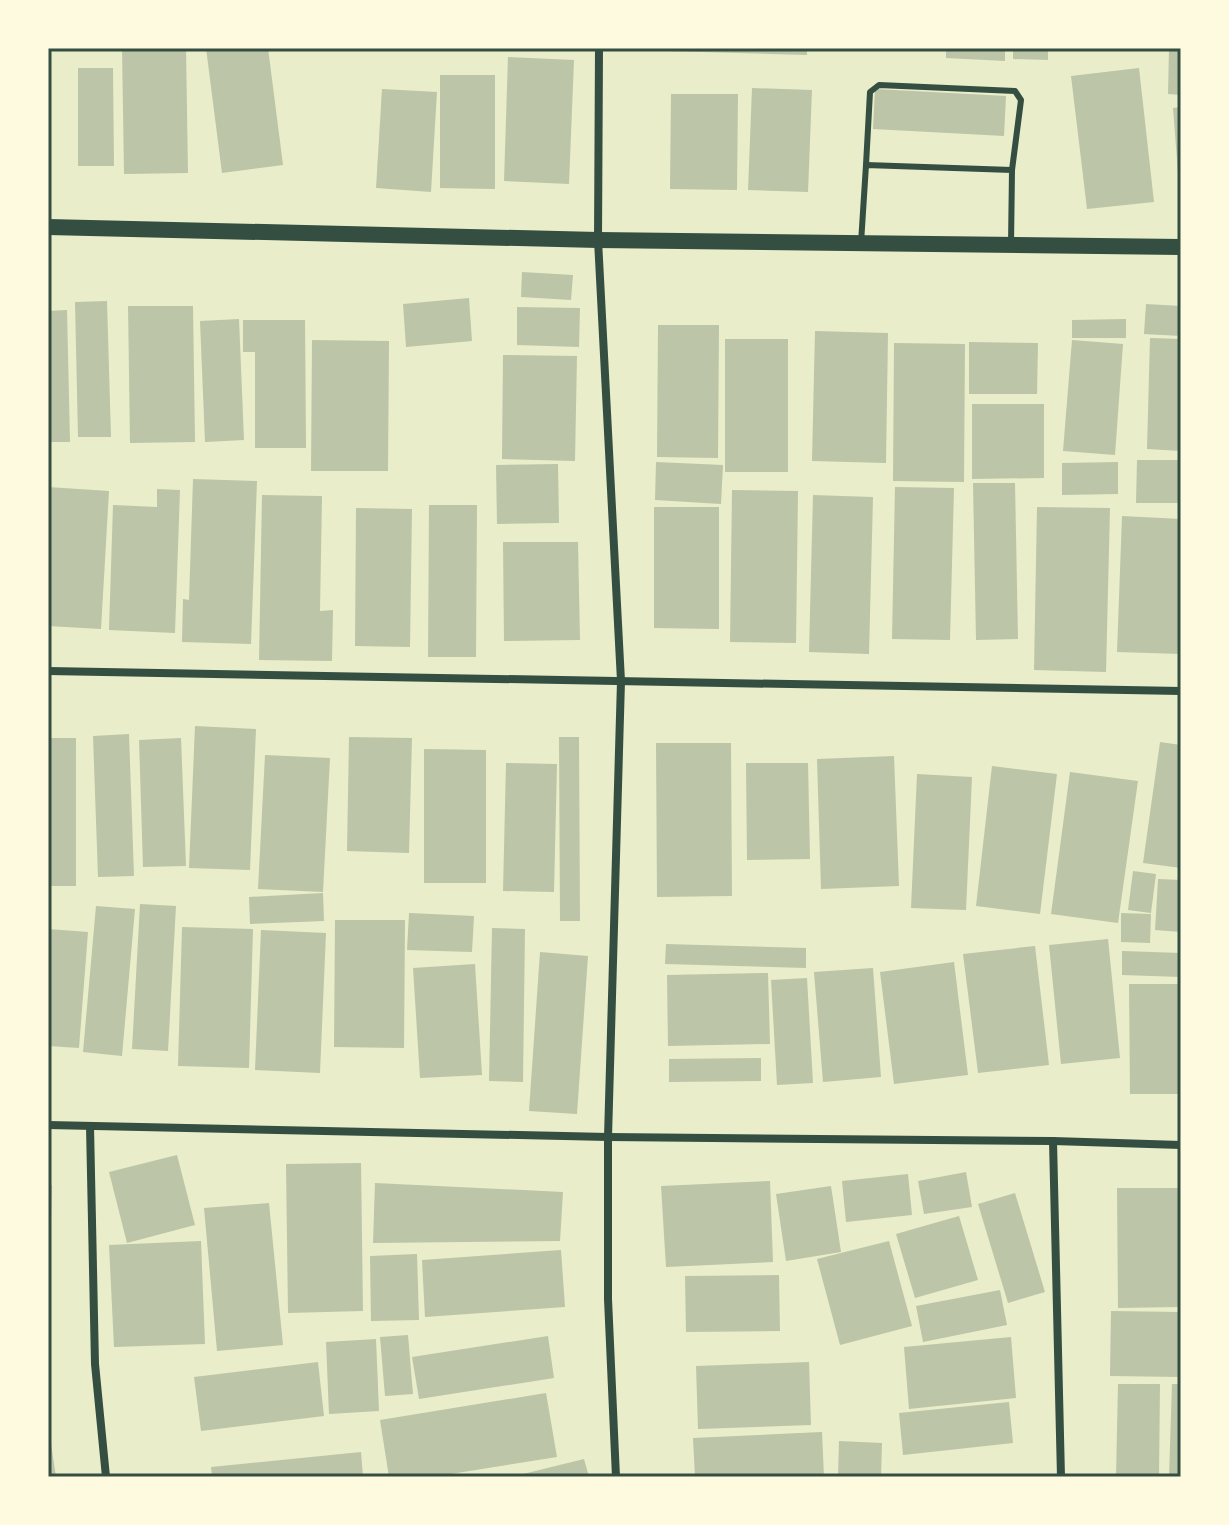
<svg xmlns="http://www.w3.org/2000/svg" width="1229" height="1525" viewBox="0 0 1229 1525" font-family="Quicksand,sans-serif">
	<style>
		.building { fill: #bcc5a7 }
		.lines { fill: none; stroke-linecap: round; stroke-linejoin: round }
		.service { stroke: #344e41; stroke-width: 6 }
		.minor { stroke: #344e41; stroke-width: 8 }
		.secondary { stroke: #344e41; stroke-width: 16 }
		.neatline { fill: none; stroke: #344e41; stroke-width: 3 }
	</style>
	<rect width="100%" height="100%" fill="#e9edc9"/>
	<g class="building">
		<polygon points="122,48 186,48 188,173 124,174"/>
		<polygon points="206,48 268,48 283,165 222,173"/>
		<polygon points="665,48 807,48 807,55 665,51"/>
		<polygon points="946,48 1005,48 1005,61 946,58"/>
		<polygon points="1013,48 1048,48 1048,60 1013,59"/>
		<polygon points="1169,48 1181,48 1181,95 1168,94"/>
		<polygon points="508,57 574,60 569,184 504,181"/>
		<polygon points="78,68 113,68 114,166 78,166"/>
		<polygon points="1139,68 1154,202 1087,209 1071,76"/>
		<polygon points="440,75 495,75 495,189 440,188"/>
		<polygon points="752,88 812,90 808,192 748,190"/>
		<polygon points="382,89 437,92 431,192 376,188"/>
		<polygon points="875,89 1006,96 1004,136 873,129"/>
		<polygon points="671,94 738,94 737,190 670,189"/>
		<polygon points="1181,107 1181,186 1179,186 1173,108"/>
		<polygon points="522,272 573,275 571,300 521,297"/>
		<polygon points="469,298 472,341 406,347 403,304"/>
		<polygon points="107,301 111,437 78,437 75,302"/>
		<polygon points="1146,304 1181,306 1181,336 1144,334"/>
		<polygon points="128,306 193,306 195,442 130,443"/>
		<polygon points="517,307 580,308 579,347 517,345"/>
		<polygon points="67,310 70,442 48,442 48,311"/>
		<polygon points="239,319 244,440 205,442 200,321"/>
		<polygon points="1126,319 1126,338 1072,338 1072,320"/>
		<polygon points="243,320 305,320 306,448 255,448 255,352 243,352"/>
		<polygon points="658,325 719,325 718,458 657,457"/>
		<polygon points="815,331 888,333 886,463 812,461"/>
		<polygon points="1150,338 1181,339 1181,451 1147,449"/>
		<rect x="725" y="339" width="63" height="133"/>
		<polygon points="312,340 389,341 388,471 311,471"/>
		<polygon points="1072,340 1123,344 1115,455 1063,451"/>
		<polygon points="969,342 1038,343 1037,394 969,394"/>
		<polygon points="894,343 965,344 964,482 893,481"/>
		<polygon points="503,355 577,356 575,461 502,459"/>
		<polygon points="972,404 1044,404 1044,478 972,479"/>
		<polygon points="1137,460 1181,460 1181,503 1136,503"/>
		<polygon points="656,462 723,465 721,504 655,500"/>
		<polygon points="1118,462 1118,494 1062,495 1062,463"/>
		<polygon points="558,464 559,523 497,524 496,465"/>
		<polygon points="193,479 257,481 251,644 182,642 183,599 189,600"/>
		<polygon points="973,483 1015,483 1018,639 976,640"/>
		<polygon points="48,487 109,491 101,629 48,626"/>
		<polygon points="895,487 954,488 950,640 892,639"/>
		<polygon points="157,489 180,490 175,633 109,630 113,505 157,507"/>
		<polygon points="732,490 798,491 796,643 730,642"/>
		<polygon points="262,495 322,496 320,611 333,610 332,661 259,660"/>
		<polygon points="813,495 873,497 869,654 809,652"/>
		<polygon points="429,505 477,505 476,657 428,657"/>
		<polygon points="654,507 719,507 719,629 654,628"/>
		<polygon points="1037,507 1110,508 1106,672 1034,670"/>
		<polygon points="356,508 412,509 410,647 355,646"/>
		<polygon points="1122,516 1181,519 1181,654 1117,652"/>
		<polygon points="503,542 578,542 580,640 504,641"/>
		<polygon points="195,726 256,729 250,870 189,868"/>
		<polygon points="129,734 134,876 98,877 93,736"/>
		<polygon points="349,737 412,738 409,853 347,851"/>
		<polygon points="559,737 579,737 580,921 560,921"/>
		<rect x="48" y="738" width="28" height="148"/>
		<polygon points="181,738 186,866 143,867 139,740"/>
		<polygon points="1160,742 1181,745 1181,868 1143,863"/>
		<polygon points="656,743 731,743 732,896 657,897"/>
		<polygon points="424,749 486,750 486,883 424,883"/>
		<polygon points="265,755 330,758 323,892 258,889"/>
		<polygon points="894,756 899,886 821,889 817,759"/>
		<polygon points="506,763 557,764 554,892 503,891"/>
		<polygon points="746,763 808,763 810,859 747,860"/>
		<polygon points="992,766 1057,774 1040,914 976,906"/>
		<polygon points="1070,772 1138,781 1118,923 1051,914"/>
		<polygon points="917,774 972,777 966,910 911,908"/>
		<polygon points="1133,871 1156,874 1151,913 1128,910"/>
		<polygon points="1158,879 1181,880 1181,932 1155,930 1156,914 1160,914 1156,914"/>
		<polygon points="323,893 324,921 250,924 249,897"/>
		<polygon points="140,904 176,906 168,1051 132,1049"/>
		<polygon points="96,906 135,909 122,1056 83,1052"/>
		<polygon points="409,913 474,916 472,952 407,950"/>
		<polygon points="1121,913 1151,914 1150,943 1121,942"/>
		<polygon points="335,920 405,920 404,1048 334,1047"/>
		<polygon points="182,927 253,929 249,1068 178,1066"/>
		<polygon points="492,928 525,929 523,1082 489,1081"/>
		<polygon points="48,929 88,932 79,1048 48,1046"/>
		<polygon points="261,930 326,933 320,1073 255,1070"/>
		<polygon points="1108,939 1120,1058 1061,1064 1049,945"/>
		<polygon points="666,944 806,948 806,968 665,964"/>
		<polygon points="1035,946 1049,1065 978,1073 963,954"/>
		<polygon points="1122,951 1181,953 1181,977 1122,975"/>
		<polygon points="540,952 588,956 577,1114 529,1111"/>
		<polygon points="954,962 968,1075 894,1084 880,972"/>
		<polygon points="475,964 482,1075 420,1078 413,968"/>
		<polygon points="873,968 881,1077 823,1082 814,972"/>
		<polygon points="768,973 770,1044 668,1046 667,975"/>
		<polygon points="807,978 813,1083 777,1085 771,980"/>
		<polygon points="1129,984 1181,984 1181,1094 1130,1094"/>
		<polygon points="761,1058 761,1081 669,1082 669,1059"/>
		<polygon points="177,1155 195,1225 127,1243 109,1172"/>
		<polygon points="361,1163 363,1311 288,1313 286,1164"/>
		<polygon points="966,1172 972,1207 924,1214 918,1181"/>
		<polygon points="908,1174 912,1215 846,1222 842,1181"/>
		<polygon points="770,1181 773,1262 666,1267 661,1186"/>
		<polygon points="375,1183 563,1192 560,1241 373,1243"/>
		<polygon points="48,1185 52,1185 51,1221 48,1221"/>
		<polygon points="831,1186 841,1252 786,1261 776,1194"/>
		<polygon points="1117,1188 1179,1188 1180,1307 1118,1308"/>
		<polygon points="1015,1193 1045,1292 1008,1303 978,1204"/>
		<polygon points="269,1203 283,1345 217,1351 204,1208"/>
		<polygon points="959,1216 978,1280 915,1298 896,1234"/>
		<polygon points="201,1241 205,1344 114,1347 109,1245"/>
		<polygon points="889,1241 912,1326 840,1345 817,1259"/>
		<polygon points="561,1250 565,1307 425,1317 422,1260"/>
		<polygon points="417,1254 419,1320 371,1321 370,1256"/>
		<polygon points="779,1275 780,1331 686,1332 685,1276"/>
		<polygon points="1000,1290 1007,1325 923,1342 916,1306"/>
		<polygon points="1111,1311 1181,1312 1181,1377 1110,1376"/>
		<polygon points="408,1335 413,1394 385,1396 380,1337"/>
		<polygon points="548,1336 554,1378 419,1399 412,1357"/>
		<polygon points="1011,1337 1016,1398 909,1409 904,1347"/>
		<polygon points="376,1339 379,1411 329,1414 326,1342"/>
		<polygon points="318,1362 324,1416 201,1431 194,1377"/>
		<polygon points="809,1362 811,1425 698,1429 696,1366"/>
		<polygon points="1118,1384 1160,1384 1159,1477 1116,1477"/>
		<polygon points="1172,1384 1181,1384 1181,1477 1169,1477"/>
		<polygon points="546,1393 557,1457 432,1477 389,1477 380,1420"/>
		<polygon points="1009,1402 1013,1443 903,1455 899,1413"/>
		<polygon points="822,1432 824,1477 695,1477 693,1438"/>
		<polygon points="48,1437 50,1437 56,1477 48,1477"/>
		<polygon points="839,1441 882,1443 881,1477 838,1477"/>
		<polygon points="361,1452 363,1477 212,1477 211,1467"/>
		<polygon points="584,1459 589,1477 515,1477 515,1476"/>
	</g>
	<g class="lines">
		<g class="service">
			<polyline points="866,165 870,92 879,85 1015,91 1021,100 1012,170"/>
			<polyline points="861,243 866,165 1012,170 1011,245"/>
		</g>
		<g class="minor">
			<polyline points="599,48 598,240 621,681 608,1137 608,1299 616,1477"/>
			<polyline points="48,671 1181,691"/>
			<polyline points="48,1125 608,1137 1053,1141 1181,1145"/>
			<polyline points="90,1126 95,1364 106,1477"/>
			<polyline points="1053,1141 1061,1477"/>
		</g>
		<polyline class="secondary" points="48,227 598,240 1181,247"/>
	</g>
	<rect width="1229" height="1525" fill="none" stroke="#fefae0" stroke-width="100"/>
	<rect x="50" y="50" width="1129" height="1425" class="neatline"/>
</svg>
